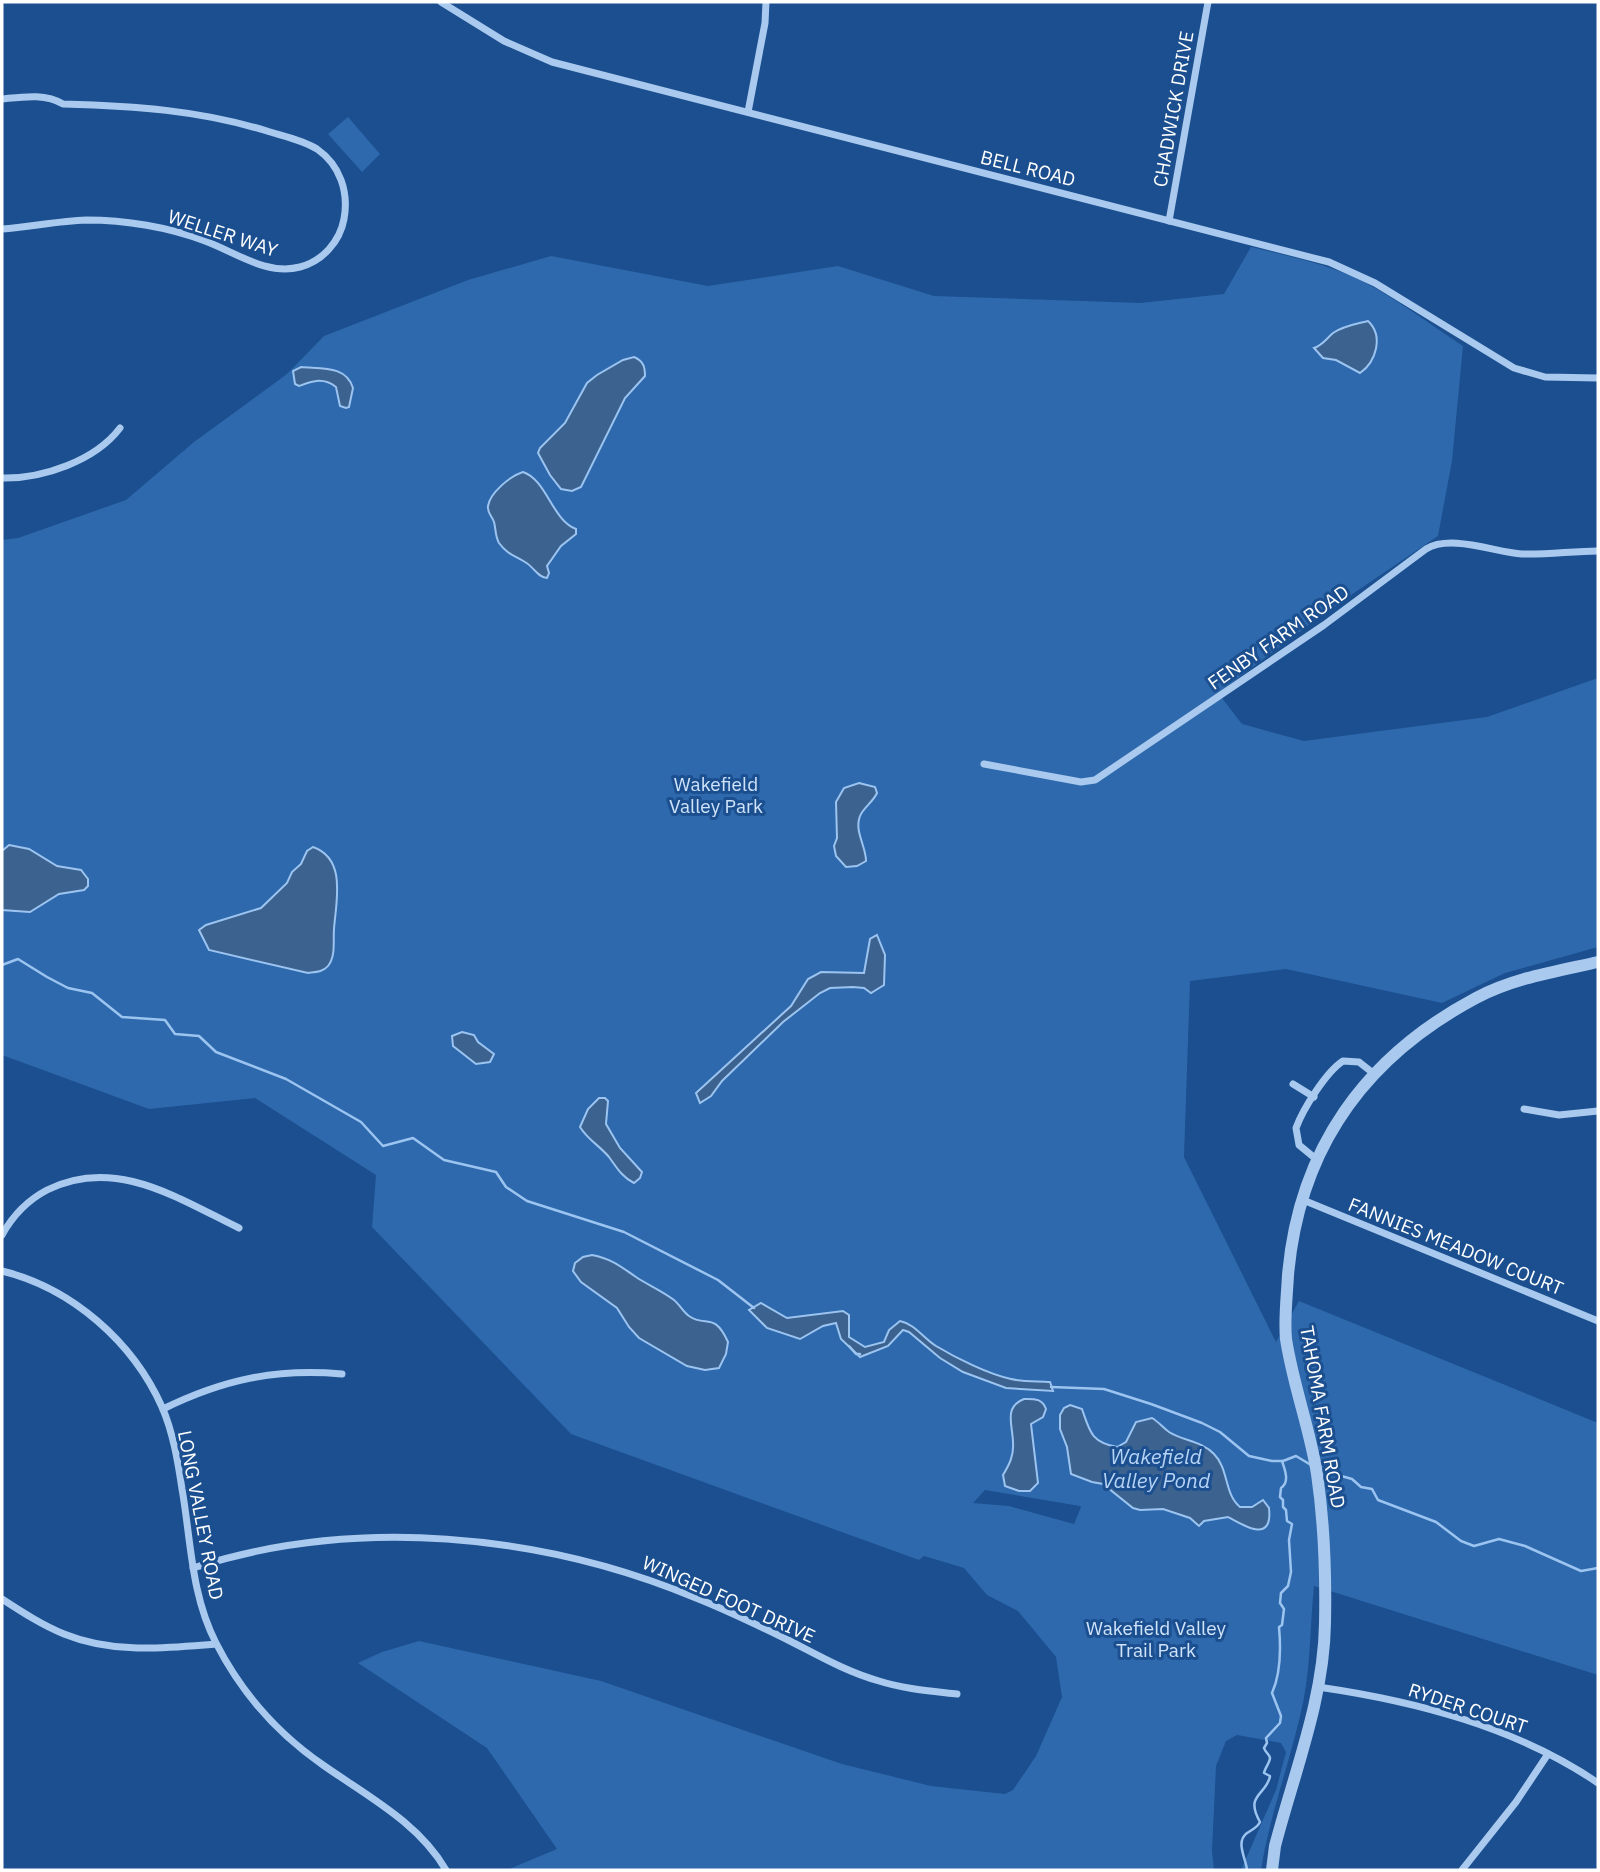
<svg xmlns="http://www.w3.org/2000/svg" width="1600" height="1872" viewBox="0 0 1600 1872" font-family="'IBM Plex Sans',sans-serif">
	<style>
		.green { fill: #2e69ad; fill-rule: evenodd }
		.water { fill: #3c6290; stroke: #9cc4f0; stroke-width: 2 }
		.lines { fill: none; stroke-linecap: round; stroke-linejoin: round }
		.stream { stroke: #9cc4f0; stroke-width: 2.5 }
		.minor { stroke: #a9c9ee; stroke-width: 7 }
		.tertiary { stroke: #a9c9ee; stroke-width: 12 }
		.labels { text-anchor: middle; stroke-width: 6; stroke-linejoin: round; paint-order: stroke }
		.street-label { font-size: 19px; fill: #fff; stroke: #1b4f8f }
		.park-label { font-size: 19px; fill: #cfe3fa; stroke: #1b4f8f }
		.water-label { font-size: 21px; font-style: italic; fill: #b5d3f5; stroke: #1b4f8f }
	</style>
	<rect width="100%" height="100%" fill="#1b4f8f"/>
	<g class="green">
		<polygon points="348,117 380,154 362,172 328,134"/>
		<path d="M1251 247C1284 255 1318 262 1349 275 1390 293 1426 322 1463 346L1452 461 1438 536 1326 612 1218 693 1242 724 1304 741 1487 717 1598 678V947L1505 973 1442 1003 1286 969 1190 981 1184 1157 1276 1342 1299 1301 1598 1423V1675L1314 1586C1310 1624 1311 1664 1303 1703 1291 1760 1270 1813 1261 1870H1241L1276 1790 1286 1752 1281 1743 1237 1735 1226 1741 1216 1766 1212 1851 1214 1870H507L557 1849 487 1748 358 1663 382 1652 419 1641 601 1681 842 1764 931 1786 1005 1794 1013 1790 1036 1756 1062 1697 1056 1657 1018 1611 987 1595 964 1568 924 1556 919 1560 571 1434 372 1227 376 1175 255 1098 149 1109 2 1055V540L18 538 126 500 194 442 287 374 324 336 468 280 551 256 708 286 838 266 934 296 1140 303 1224 294ZM985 1490 1080 1506 1081 1507 1074 1524 1009 1506 973 1503Z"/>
	</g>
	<g class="water">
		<path d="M1368 321C1384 336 1376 362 1360 373L1336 360 1323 358 1314 348C1323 345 1326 339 1333 333 1343 326 1356 324 1368 321Z"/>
		<path d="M634 357C643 361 645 366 645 376L625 398 581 487 572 491 561 489 550 475 538 453 540 448 565 423 587 383 597 375 623 360Z"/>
		<path d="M301 367C321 369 346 365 353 388L349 407 346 408 340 406 336 387C323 377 313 381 299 386L295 384 293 371Z"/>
		<path d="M523 472C547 480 552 520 576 529V534L561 546 547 566 549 573 547 578C537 577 534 567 525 562 514 555 508 555 499 543 495 536 496 529 494 522 492 516 487 513 488 506 490 493 510 476 523 472Z"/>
		<path d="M859 783 875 787 877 793C873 802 863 808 860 816 854 831 866 846 866 861L857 866 846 867 836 856 834 846 837 838 836 802 844 788Z"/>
		<polygon points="9,845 29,849 57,866 81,870 88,879 88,886 84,890 59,894 30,912 2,910 2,851"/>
		<path d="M313 847C347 859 336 901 334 929 333 941 336 956 328 966 323 972 315 972 308 973L209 950 199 930 206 925 261 908 287 883 292 872 301 864 307 851Z"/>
		<polygon points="877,935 885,955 884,985 871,993 864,988 853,987 830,988 820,993 783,1022 722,1081 711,1096 700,1103 696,1093 791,1006 808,979 821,972 864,973 870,939"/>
		<polygon points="462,1032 474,1035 478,1042 494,1054 490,1062 476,1064 453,1046 452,1036"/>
		<path d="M599 1098H605L608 1101 606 1124 620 1148 642 1172 640 1178 634 1183C622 1177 617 1168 609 1157 600 1146 588 1140 580 1127L588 1109Z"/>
		<path d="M592 1255C612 1259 620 1266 636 1277 648 1285 662 1291 674 1300 680 1305 683 1312 689 1316 706 1328 714 1311 728 1342L726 1354 719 1368 705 1370 687 1366 639 1338 629 1327 617 1308 581 1282 573 1271 575 1263 583 1257Z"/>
		<path d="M761 1303 787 1318 843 1311 849 1315V1337L865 1347 884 1342 889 1330 900 1321C915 1324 923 1338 936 1346 956 1358 988 1374 1011 1379 1024 1382 1038 1381 1050 1382L1053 1391 1006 1388 963 1372 940 1358 909 1332 903 1330 888 1346 860 1357 841 1339 836 1323 823 1326 800 1339 767 1328 749 1310Z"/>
		<path d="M1024 1399C1034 1399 1042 1398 1046 1409L1043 1417 1031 1424 1038 1483 1030 1491H1019L1005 1486 1003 1475C1009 1465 1014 1456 1013 1443 1013 1426 1003 1407 1024 1399Z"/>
		<path d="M1070 1405 1082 1409C1090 1432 1091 1442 1117 1447L1126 1442 1136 1422 1152 1418C1159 1422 1163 1428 1169 1432 1183 1441 1202 1441 1214 1454 1229 1469 1224 1494 1240 1507H1252L1263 1500 1269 1508C1273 1544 1244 1526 1228 1517L1204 1521 1199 1526 1190 1518 1163 1509 1140 1510 1133 1508 1103 1484 1092 1482 1071 1474 1067 1447 1060 1429V1415L1064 1408Z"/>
	</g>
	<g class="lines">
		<g class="stream">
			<polyline points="2,965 18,959 47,977 68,988 92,993 122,1017 165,1020 175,1034 199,1036 216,1052 286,1079 361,1122 383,1146 413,1138 444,1160 496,1172 506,1187 527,1201 624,1232 718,1280 754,1308"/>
			<polyline points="849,1346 856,1354 860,1354"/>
			<polyline points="1051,1387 1104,1389 1151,1404 1202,1423 1220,1432 1249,1456 1272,1461 1283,1461 1296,1456 1311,1465"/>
			<polyline points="1320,1470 1352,1479 1361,1487 1372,1489 1378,1500 1436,1522 1461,1541 1474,1546 1499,1539 1525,1546 1581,1571 1598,1568"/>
			<path d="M1247 1870C1246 1858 1235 1842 1247 1833 1253 1829 1257 1828 1260 1822 1244 1794 1267 1795 1270 1776L1264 1773C1265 1768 1270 1762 1270 1758 1270 1755 1265 1752 1264 1748L1267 1743 1266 1738 1280 1723 1281 1716 1272 1693C1281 1673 1281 1649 1279 1627L1282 1625 1284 1609 1280 1603 1281 1593 1288 1586 1291 1572 1289 1540 1292 1524 1287 1521 1286 1510 1283 1507V1500L1280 1497 1281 1488C1290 1482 1285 1470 1282 1461"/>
		</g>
		<g class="minor">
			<polyline points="441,2 504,41 552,62 1329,262 1375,283 1514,368 1545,377 1598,378"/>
			<path d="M2 99C22 97 45 93 63 104 135 106 198 110 267 131 283 136 303 140 317 149 340 165 349 192 344 219 340 241 323 261 300 267 267 276 235 252 205 241 169 227 125 220 86 220 58 221 30 227 2 229"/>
			<polyline points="748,112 765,23 766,2"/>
			<polyline points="1169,221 1208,2"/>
			<path d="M2 478C42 479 95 461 120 428"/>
			<path d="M984 764 1081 782 1095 780 1324 625 1426 549C1451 534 1494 552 1522 554 1547 555 1573 551 1598 551"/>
			<polyline points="1293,1084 1314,1097"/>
			<polyline points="1524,1109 1559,1115 1598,1111"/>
			<path d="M1316 1159 1299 1145 1296 1128C1303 1109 1326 1072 1343 1061L1359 1062 1373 1073"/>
			<polyline points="1303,1200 1598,1321"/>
			<path d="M2 1235C12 1217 28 1200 47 1190 115 1156 177 1198 239 1228"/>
			<path d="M2 1271C72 1288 133 1342 162 1407 173 1432 178 1462 182 1489 191 1540 191 1595 216 1643 241 1692 278 1734 323 1765 367 1796 418 1822 446 1870"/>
			<path d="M163 1409C222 1380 275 1368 342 1374"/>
			<path d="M193 1568C355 1516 540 1533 696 1598 724 1609 751 1622 778 1635 811 1651 843 1671 879 1681 904 1689 931 1691 957 1694"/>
			<path d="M2 1599C22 1612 42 1625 64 1634 113 1654 164 1648 216 1644"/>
			<path d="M1318 1687C1415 1701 1516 1727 1598 1783"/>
			<polyline points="1462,1870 1516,1802 1548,1754"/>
		</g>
		<path class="tertiary" d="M1272 1870 1275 1846C1294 1773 1324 1699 1325 1623 1326 1574 1324 1522 1317 1474 1310 1429 1293 1385 1286 1339 1284 1319 1287 1296 1288 1275 1299 1149 1365 1057 1476 998 1513 978 1558 971 1598 962"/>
	</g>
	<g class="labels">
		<g class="street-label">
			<text transform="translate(1173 109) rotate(-80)" y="7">CHADWICK DRIVE</text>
			<text transform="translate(1028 168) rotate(14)" y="7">BELL ROAD</text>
			<text transform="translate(223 233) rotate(18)" y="7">WELLER WAY</text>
			<text transform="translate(1278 637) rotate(-35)" y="7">FENBY FARM ROAD</text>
			<text transform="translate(1456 1246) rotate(22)" y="7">FANNIES MEADOW COURT</text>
			<text transform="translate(1323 1417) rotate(80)" y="7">TAHOMA FARM ROAD</text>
			<text transform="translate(201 1515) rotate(79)" y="7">LONG VALLEY ROAD</text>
			<text transform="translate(729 1599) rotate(24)" y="7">WINGED FOOT DRIVE</text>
			<text transform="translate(1468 1708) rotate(18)" y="7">RYDER COURT</text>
		</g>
		<g class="park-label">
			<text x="716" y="791">Wakefield<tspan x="716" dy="22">Valley Park</tspan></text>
			<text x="1156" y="1635">Wakefield Valley<tspan x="1156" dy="22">Trail Park</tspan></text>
		</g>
		<g class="water-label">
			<text x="1156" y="1464">Wakefield<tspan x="1156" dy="24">Valley Pond</tspan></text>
		</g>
	</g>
	<rect width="1600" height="1872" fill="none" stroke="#ffffff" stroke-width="7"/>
</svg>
